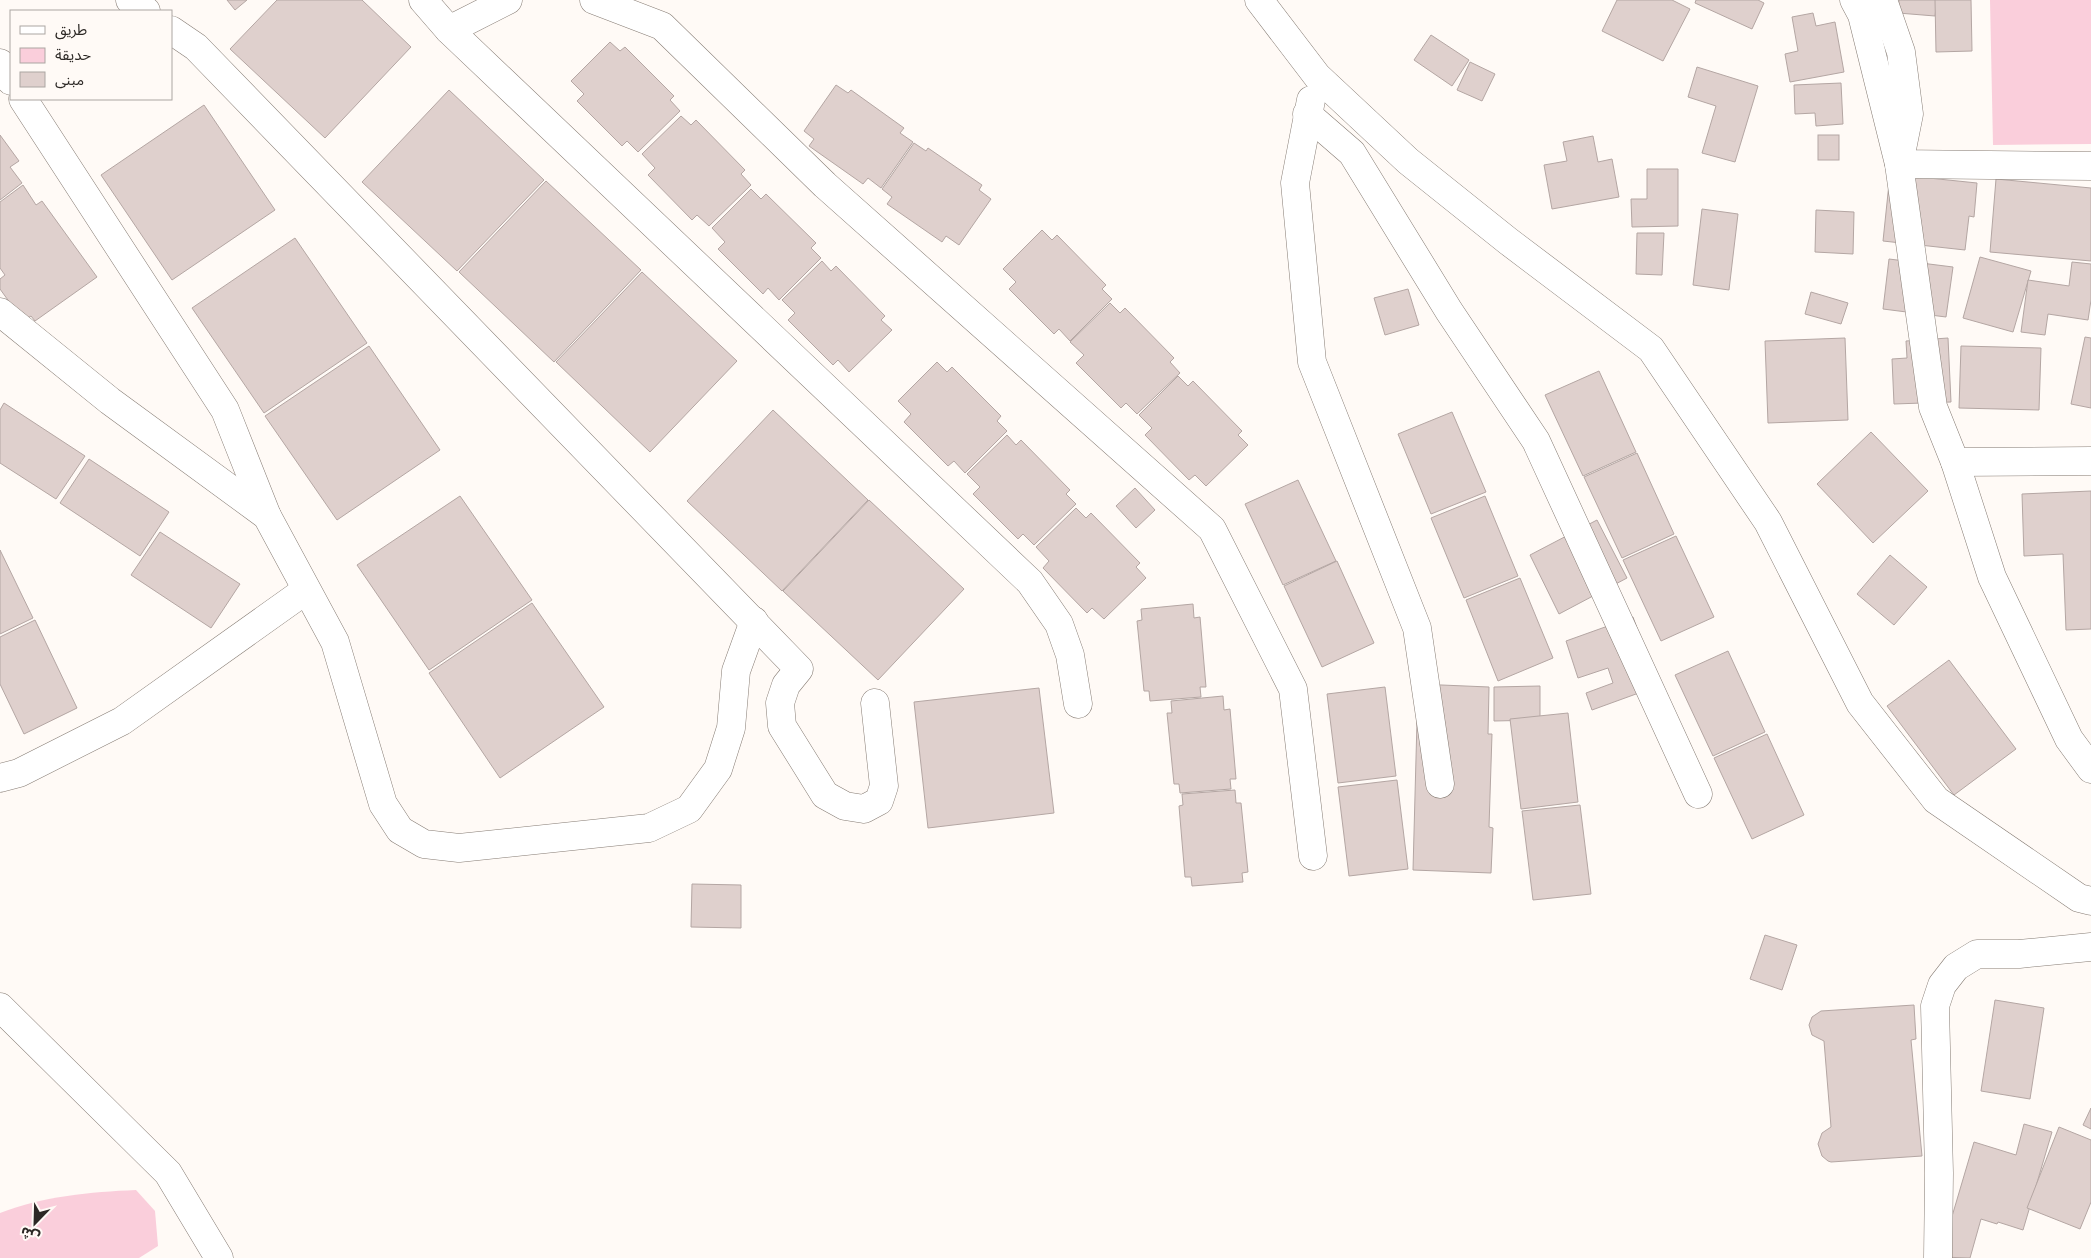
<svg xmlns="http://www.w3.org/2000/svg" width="2091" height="1258" viewBox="0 0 2091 1258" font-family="'Golos Text','Noto Sans Arabic',sans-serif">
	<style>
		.green { fill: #facedb }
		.building { fill: #dfd0cd; stroke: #b4a6a3 }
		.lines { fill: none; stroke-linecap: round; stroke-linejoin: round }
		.minor-casing { stroke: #867c74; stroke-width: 29 }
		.minor { stroke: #fff; stroke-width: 28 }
	</style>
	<rect width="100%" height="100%" fill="#fffaf6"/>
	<g class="green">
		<polygon points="1990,0 2091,0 2091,144 1993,145"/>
		<path d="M136 1190 155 1211 158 1246 139 1258H0V1213C44 1196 90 1192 136 1190Z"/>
	</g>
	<g class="building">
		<polygon points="227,0 247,0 235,10"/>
		<polygon points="277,0 362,0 411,47 325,138 230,49"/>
		<polygon points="1617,0 1672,0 1690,9 1663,61 1602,31"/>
		<polygon points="1696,0 1758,0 1764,3 1752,29 1695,3"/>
		<polygon points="1899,0 1937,0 1935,16 1898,13"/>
		<polygon points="1935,0 1971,0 1972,51 1936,52"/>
		<polygon points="1813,13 1816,26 1835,22 1844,72 1790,82 1785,54 1798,51 1792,17"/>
		<polygon points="1431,35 1469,60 1452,86 1414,60"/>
		<polygon points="610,42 620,51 625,47 674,96 670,100 680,111 638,152 627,141 622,146 577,101 584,94 571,81"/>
		<polygon points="1470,62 1495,74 1482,101 1457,90"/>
		<polygon points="1697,67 1758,86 1735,162 1702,153 1716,106 1688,97"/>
		<polygon points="1841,83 1843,124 1816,126 1815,113 1795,114 1794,85"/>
		<polygon points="836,85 848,93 851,90 904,128 900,133 913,142 881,188 868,178 863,184 809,146 814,139 804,131"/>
		<polygon points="449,90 544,180 457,271 362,182"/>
		<polygon points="204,105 275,210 172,280 101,175"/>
		<polygon points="681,116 691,125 696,120 745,170 741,174 751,185 709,226 697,215 692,220 648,175 655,168 642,154"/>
		<polygon points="0,135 19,161 10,167 22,183 0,200"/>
		<rect x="1818" y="135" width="21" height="25"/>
		<polygon points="1593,136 1598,162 1612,159 1619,197 1552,209 1544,165 1567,161 1563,142"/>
		<polygon points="914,143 926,151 928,148 982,185 979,190 991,199 959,245 946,236 942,242 887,204 892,197 882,189"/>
		<polygon points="1647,169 1678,169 1678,226 1632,227 1631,199 1647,199"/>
		<polygon points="1890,174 1977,183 1974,217 1969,216 1965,250 1883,241"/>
		<polygon points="1996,179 2091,188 2091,261 1990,252"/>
		<polygon points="546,181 641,270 554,362 459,272"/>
		<polygon points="23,185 36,205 42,201 97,277 35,321 31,316 23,321 0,289 0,279 5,275 0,268 0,202"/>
		<polygon points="751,189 761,199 766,194 816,243 811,248 821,258 779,300 768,288 763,294 718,249 725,242 712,228"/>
		<polygon points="1702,209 1738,214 1729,290 1693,285"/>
		<polygon points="1816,210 1854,212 1853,254 1815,252"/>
		<polygon points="1042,230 1052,240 1057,235 1106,285 1102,289 1112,299 1070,341 1059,329 1054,334 1009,289 1016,282 1003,269"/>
		<polygon points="1637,233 1664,233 1662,275 1636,274"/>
		<polygon points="295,238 367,343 264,413 192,308"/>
		<polygon points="1980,257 2031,271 2013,332 1963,318"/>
		<polygon points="1889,259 1953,267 1946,317 1883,309"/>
		<polygon points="822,261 831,271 836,266 885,316 881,320 892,330 849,372 838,360 833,365 788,320 795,313 782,300"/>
		<polygon points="2072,262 2091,264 2091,300 2088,320 2048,314 2045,335 2021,332 2028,280 2069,286"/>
		<polygon points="642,272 737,361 650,452 556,362"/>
		<polygon points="1408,289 1419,325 1385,335 1374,298"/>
		<polygon points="1811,292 1848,303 1841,324 1805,314"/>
		<polygon points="1110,303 1120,313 1125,308 1174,358 1170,362 1180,373 1137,414 1126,403 1121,408 1076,363 1084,355 1070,342"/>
		<polygon points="2085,337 2091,338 2091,408 2071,404"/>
		<polygon points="1845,338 1848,420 1768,423 1765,341"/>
		<polygon points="1948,338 1951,402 1894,404 1892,359 1907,358 1906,341"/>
		<polygon points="369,346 440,450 337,520 265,416"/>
		<polygon points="1961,346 2041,348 2039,410 1959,408"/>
		<polygon points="937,362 947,372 952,367 1001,416 997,421 1007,431 965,473 954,461 948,466 904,422 911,414 898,401"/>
		<polygon points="1599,371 1636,452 1583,476 1545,395"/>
		<polygon points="1178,376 1188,386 1193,381 1242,431 1238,435 1248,445 1206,486 1195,475 1189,480 1145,435 1152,428 1139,415"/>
		<polygon points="4,403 85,456 56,499 0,463 0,410"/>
		<polygon points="773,410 868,500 782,591 687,501"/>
		<polygon points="1452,412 1486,492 1431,514 1398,434"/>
		<polygon points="1871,432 1928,491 1873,543 1817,484"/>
		<polygon points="1007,435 1016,445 1021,440 1070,490 1066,494 1076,504 1034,545 1023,534 1018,539 973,494 980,487 967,474"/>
		<polygon points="1637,453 1674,534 1622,558 1584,477"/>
		<polygon points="89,459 169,512 140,556 60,503"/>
		<polygon points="1298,480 1336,561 1283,585 1245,504"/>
		<polygon points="1135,488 1155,510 1136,528 1116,506"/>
		<polygon points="2091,491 2091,629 2066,630 2063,554 2024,556 2022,494"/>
		<polygon points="460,496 532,600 429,670 357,565"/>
		<polygon points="1485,496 1518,576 1464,598 1431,518"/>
		<polygon points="869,500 964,589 878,680 783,591"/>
		<polygon points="1076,508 1086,518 1091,513 1140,563 1136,567 1146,578 1104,619 1092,608 1087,613 1043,568 1049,561 1036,547"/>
		<polygon points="1597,520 1627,578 1559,614 1530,555"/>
		<polygon points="160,532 240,584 211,628 131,575"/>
		<polygon points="1676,536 1714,617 1661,641 1623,560"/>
		<polygon points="0,550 33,618 0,634"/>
		<polygon points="1890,555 1927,587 1894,625 1857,594"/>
		<polygon points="1337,561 1374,643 1322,667 1284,586"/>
		<polygon points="1520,578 1553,658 1498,681 1466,600"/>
		<polygon points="532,603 604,707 500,778 429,673"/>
		<polygon points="1193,604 1194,618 1200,617 1206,687 1200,687 1201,697 1150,701 1149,691 1144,691 1137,621 1142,620 1141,609"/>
		<polygon points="1633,617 1658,686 1592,710 1586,693 1613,683 1608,668 1578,678 1566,641"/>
		<polygon points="35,620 77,708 24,734 0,684 0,637"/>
		<polygon points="1728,651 1765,732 1713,756 1675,675"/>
		<polygon points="1949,660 2016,749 1954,795 1887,706"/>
		<polygon points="1418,684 1489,687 1488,734 1492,734 1489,827 1493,828 1491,873 1413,870"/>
		<polygon points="1540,686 1540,720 1494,721 1494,687"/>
		<polygon points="1385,687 1396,776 1338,783 1327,694"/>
		<polygon points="1039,688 1054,813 928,828 914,702"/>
		<polygon points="1223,696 1224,710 1230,709 1236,779 1230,779 1231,789 1180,793 1179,784 1174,784 1167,713 1172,713 1171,701"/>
		<polygon points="1568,713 1578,802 1521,809 1510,719"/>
		<polygon points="1767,734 1804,815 1752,839 1714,758"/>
		<polygon points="1397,780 1408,869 1349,876 1338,787"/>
		<polygon points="1235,790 1236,803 1241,803 1248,872 1242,873 1243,882 1192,886 1191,877 1185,877 1179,806 1183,805 1182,794"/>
		<polygon points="1580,805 1591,894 1533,900 1522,811"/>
		<polygon points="692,884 741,885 741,928 691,927"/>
		<polygon points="1765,935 1797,945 1782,990 1750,979"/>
		<polygon points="1995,1000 2044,1008 2030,1099 1981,1091"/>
		<polygon points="1914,1005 1916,1039 1911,1040 1922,1156 1831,1162 1828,1161 1822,1156 1818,1144 1822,1133 1831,1127 1824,1041 1812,1035 1809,1025 1812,1017 1821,1011"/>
		<polygon points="2091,1108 2091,1129 2083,1125"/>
		<polygon points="2024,1124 2052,1132 2023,1230 1998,1222 1997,1224 1981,1219 1970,1258 1940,1257 1974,1142 2016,1155"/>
		<polygon points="2059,1127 2091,1140 2091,1202 2080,1229 2027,1208"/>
	</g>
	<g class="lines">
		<g class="minor-casing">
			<g id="minor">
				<polyline points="130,0 146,11"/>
				<polyline points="423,0 449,30 1030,582 1059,624 1070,655 1078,704"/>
				<polyline points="594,0 662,26 825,185 1212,529 1293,689 1313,856"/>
				<polyline points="1259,0 1317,76 1408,161 1508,241 1651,349 1768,522 1860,703 1936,800 2079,898 2091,901"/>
				<polyline points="1854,0 1862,15 1899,164 1933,407 1955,462 1992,577 2069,739 2091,769"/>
				<polyline points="1883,0 1901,52 1909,114 1899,164 2091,166"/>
				<polyline points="171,30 196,47 799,669 786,685 780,703 782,726 825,795 845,806 864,809 879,801 884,786 875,703"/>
				<polyline points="449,30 508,0"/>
				<polyline points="0,63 11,81"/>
				<polyline points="23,99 225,410 267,516"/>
				<polyline points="1311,100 1295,183 1312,362 1417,628 1440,784"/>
				<polyline points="1307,114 1352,153 1449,311 1536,441 1698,794"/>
				<polyline points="0,312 110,401 267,516 335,642 383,804 400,830 424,844 459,848 649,828 689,809 718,769 731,728 736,671 754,621"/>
				<polyline points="1955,462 2091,461"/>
				<polyline points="0,778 19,773 122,721 306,590"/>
				<polyline points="0,1007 168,1173 219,1258"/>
				<polyline points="1938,1258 1939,1173 1935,1006 1942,985 1956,967 1977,954 2019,954 2091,947"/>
			</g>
		</g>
		<use href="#minor" class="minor"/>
	</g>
	<rect x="10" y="10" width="162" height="90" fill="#fffaf6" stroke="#aba6a2"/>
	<rect x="20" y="26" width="25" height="8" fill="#ffffff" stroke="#aba6a2"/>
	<text x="55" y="35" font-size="15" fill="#2c2825">طريق</text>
	<rect x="20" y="48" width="25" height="15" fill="#facedb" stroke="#aba6a2"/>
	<text x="55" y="60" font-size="15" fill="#2c2825">حديقة</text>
	<rect x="20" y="72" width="25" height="15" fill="#dfd0cd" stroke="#aba6a2"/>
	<text x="55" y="85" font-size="15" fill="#2c2825">مبنى</text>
	<g transform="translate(35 1223) rotate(203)" stroke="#fffaf6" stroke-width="4" paint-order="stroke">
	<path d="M0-4L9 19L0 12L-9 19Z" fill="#2c2825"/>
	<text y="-8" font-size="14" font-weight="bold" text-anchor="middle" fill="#2c2825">ش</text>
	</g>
</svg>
